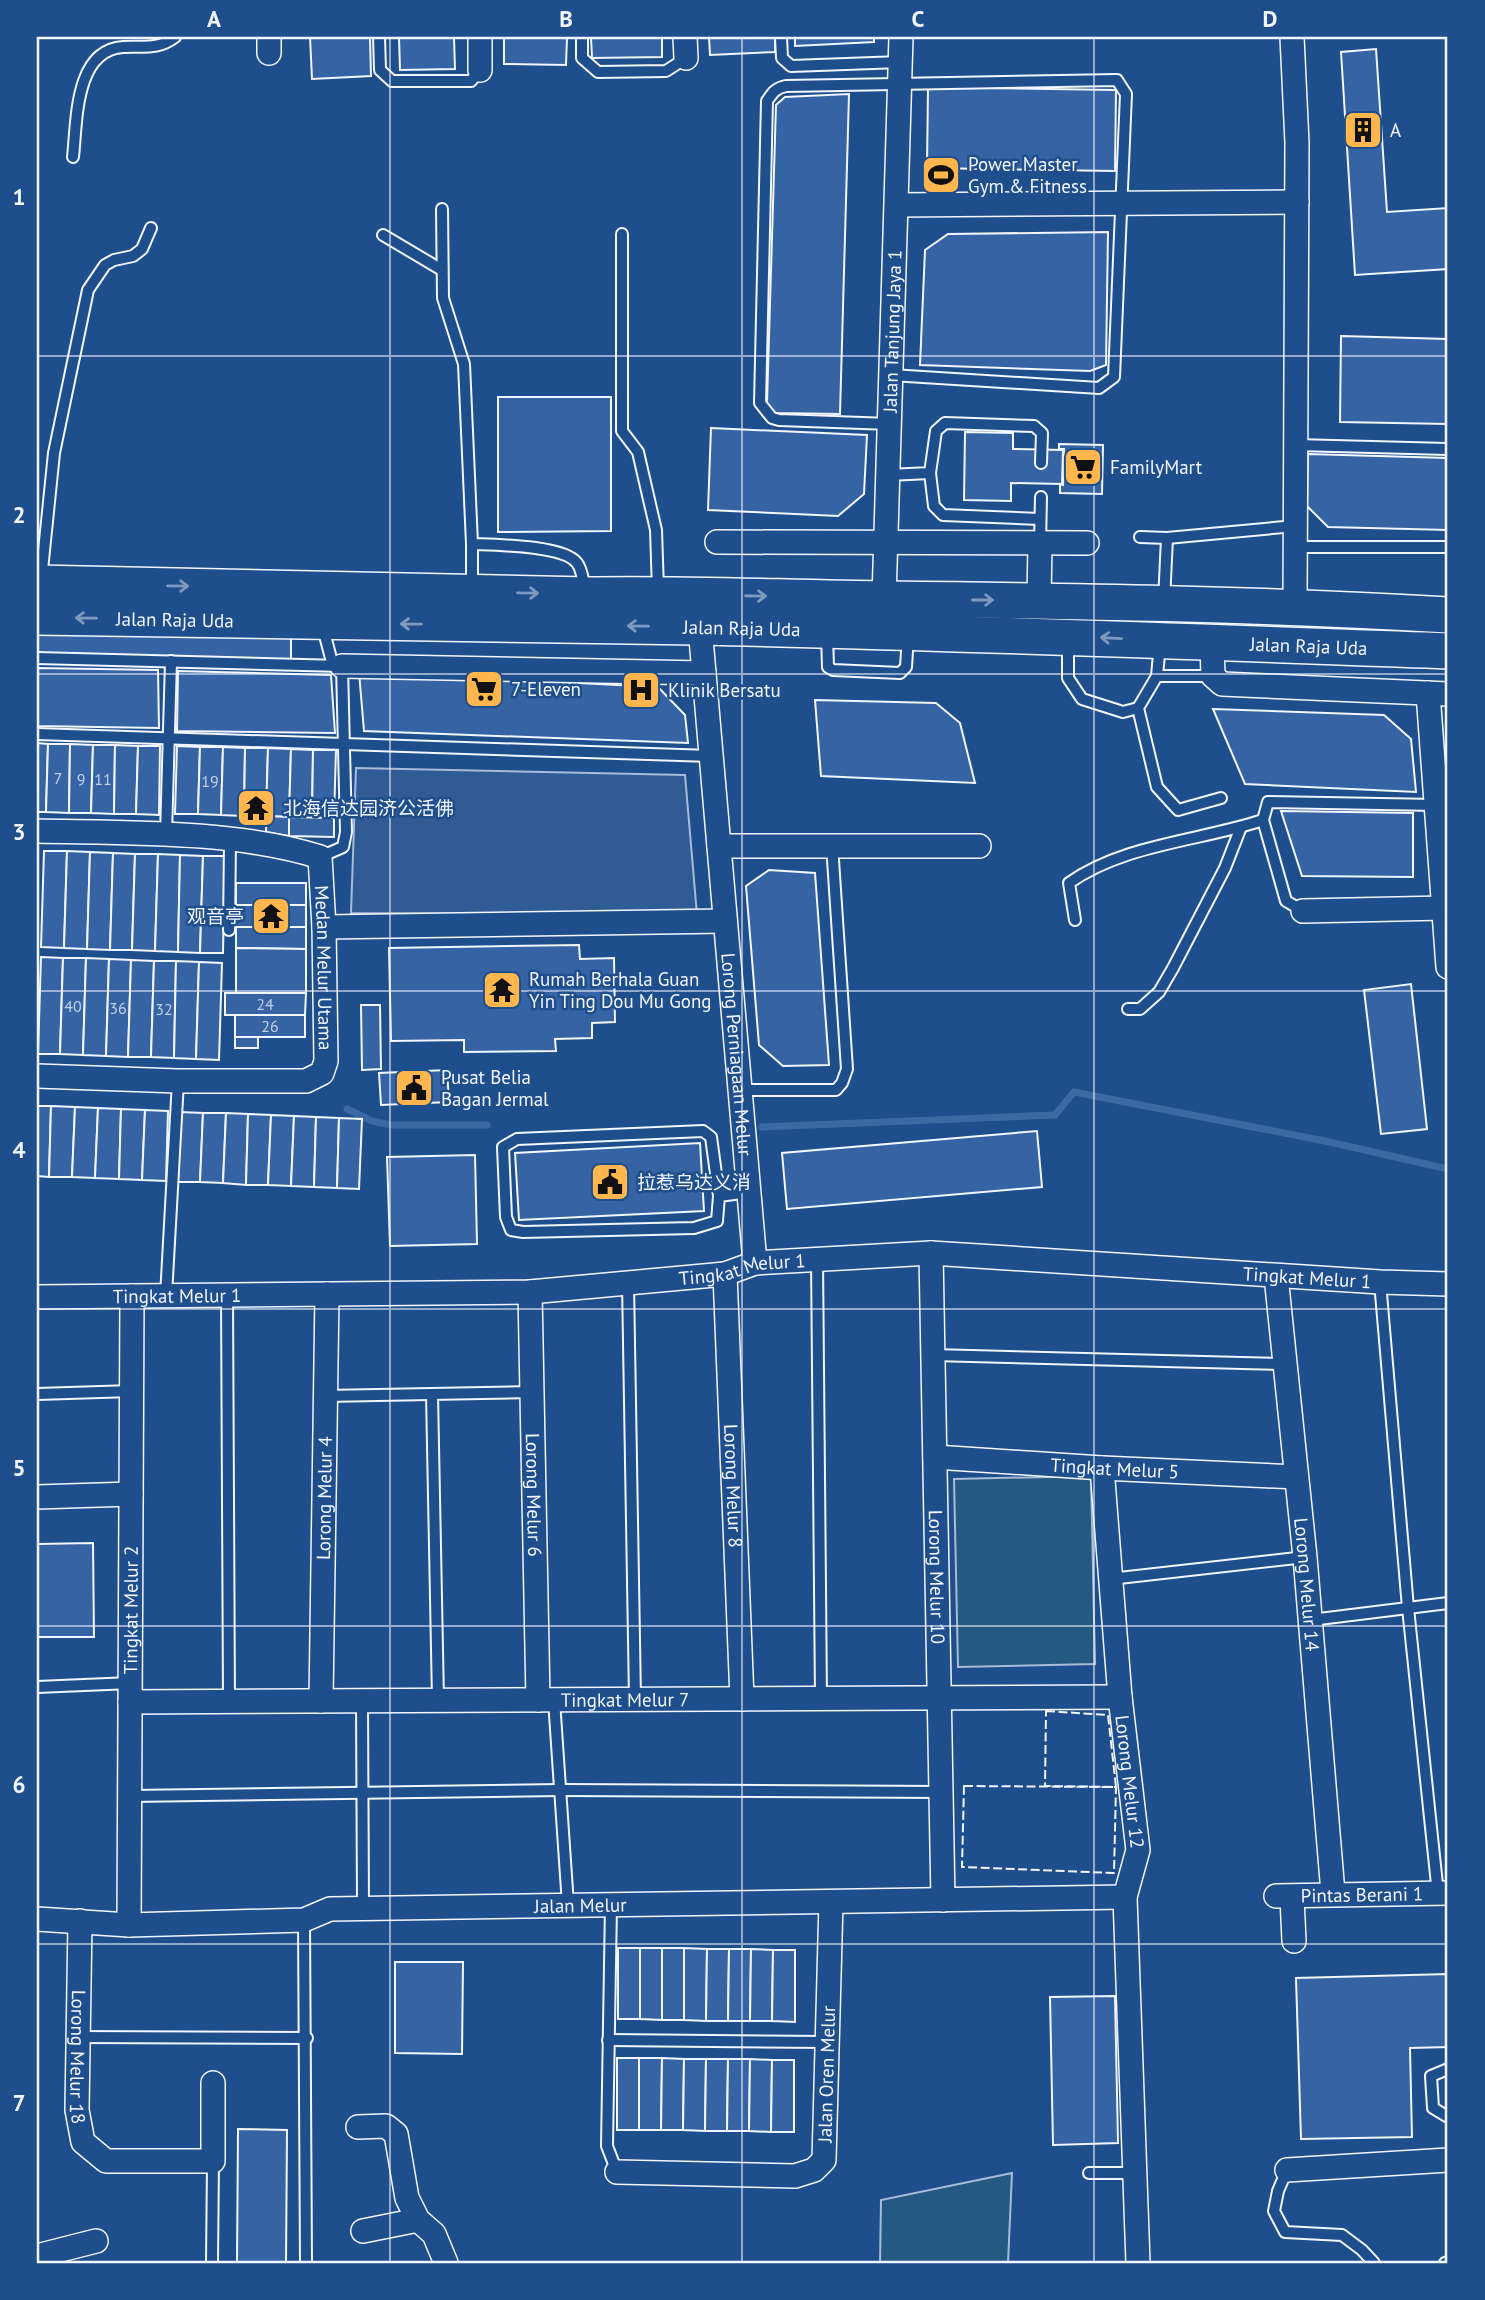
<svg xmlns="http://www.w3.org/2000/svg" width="1485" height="2300" viewBox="0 0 1485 2300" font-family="'PT Sans','Noto Sans SC',sans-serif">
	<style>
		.green { fill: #245a82; stroke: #a8bbd7; stroke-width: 2 }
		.parking { fill: #305b95; stroke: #a8bbd7; stroke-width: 2 }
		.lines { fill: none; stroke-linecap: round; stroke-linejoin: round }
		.stream { stroke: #3b69a3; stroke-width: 7 }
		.building { fill: #3563a3; stroke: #f2f6ff; stroke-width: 2 }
		.lane-casing { stroke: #f2f6ff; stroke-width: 14 }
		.street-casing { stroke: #f2f6ff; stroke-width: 26 }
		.primary-casing { stroke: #f2f6ff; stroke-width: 38 }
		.lane { stroke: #1f4e8c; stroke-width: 10 }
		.street { stroke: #1f4e8c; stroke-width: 23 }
		.primary { stroke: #1f4e8c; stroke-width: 35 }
		.fence { stroke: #f2f6ff; stroke-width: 2; stroke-dasharray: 9 3.5; stroke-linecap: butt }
		.oneway { stroke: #7e9ac0 }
		.grid { fill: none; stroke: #f2f6ff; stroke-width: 2; stroke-opacity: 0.55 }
		.labels { text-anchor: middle; stroke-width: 5; stroke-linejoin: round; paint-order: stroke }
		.number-label { font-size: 16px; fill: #c3d1e8 }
		.poi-label { font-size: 19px; fill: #f2f6ff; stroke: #1f4e8c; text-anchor: start }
		.street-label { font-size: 19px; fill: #f2f6ff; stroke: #1f4e8c }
		.neatline { fill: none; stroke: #f2f6ff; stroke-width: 2.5 }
		.grid-label { font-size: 23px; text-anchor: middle; font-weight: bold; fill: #f2f6ff }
	</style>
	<rect width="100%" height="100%" fill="#1f4e8c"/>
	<g class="green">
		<polygon points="1091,1476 1095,1664 958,1667 954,1479"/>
		<polygon points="1012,2173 1008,2263 880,2263 881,2200"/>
	</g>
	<polygon class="parking" points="356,768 685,775 697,915 351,913"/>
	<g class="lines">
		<g class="stream">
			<polyline points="347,1109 372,1121 391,1125 487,1125"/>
			<polyline points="762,1127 1055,1115 1074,1092 1325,1141 1448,1169"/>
		</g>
	</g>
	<g class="building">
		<polygon points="310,37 370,37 371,76 312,79"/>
		<polygon points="399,37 454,37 455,69 400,70"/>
		<polygon points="504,37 567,37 566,65 504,64"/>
		<polygon points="591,37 662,37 662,57 592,58"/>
		<polygon points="709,37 775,37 775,52 710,55"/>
		<polygon points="795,37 874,37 874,42 795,46"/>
		<polygon points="1376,49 1387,212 1448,208 1448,269 1355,275 1341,52"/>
		<polygon points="928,87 1116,90 1115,171 927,168"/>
		<polygon points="849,94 840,414 775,413 767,403 776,105 785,97"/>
		<polygon points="1108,232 1106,365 1090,371 920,365 925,250 948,234"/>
		<polygon points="1341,336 1448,339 1448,424 1340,422"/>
		<polygon points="498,397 611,397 611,531 498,532"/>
		<polygon points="711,428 867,435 864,494 838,516 708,510"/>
		<polygon points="965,432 1013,433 1013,449 1063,450 1062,484 1011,483 1011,501 964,500"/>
		<polygon points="1059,444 1103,445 1102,494 1060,493 1060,484 1063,485 1064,449 1059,449"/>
		<polygon points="1308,454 1448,458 1448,530 1328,527 1307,506"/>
		<polygon points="37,629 291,634 291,660 37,655"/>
		<polygon points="37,668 158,670 159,728 37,726"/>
		<polygon points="178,671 331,675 335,733 177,731"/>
		<polygon points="359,672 658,687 685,715 688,743 364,731"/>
		<polygon points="815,700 936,703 960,723 975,783 821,776"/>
		<polygon points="1213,709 1384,715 1411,739 1416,792 1245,784"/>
		<polygon points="37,743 48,744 46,812 37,812"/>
		<polygon points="48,744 70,744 69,813 46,812"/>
		<polygon points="70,744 93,745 91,813 69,813"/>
		<polygon points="93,745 115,745 114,814 91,813"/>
		<polygon points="115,745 138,746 136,814 114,814"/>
		<polygon points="138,746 160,746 159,815 136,814"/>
		<polygon points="177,746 200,747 198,814 175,814"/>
		<polygon points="200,747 223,747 221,815 198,814"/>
		<polygon points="223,747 245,748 244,816 221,815"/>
		<polygon points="245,748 268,748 266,816 244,816"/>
		<polygon points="268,748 291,749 289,817 266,816"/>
		<polygon points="291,749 313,750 312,818 289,817"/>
		<polygon points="313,750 336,750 334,818 312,818"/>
		<polygon points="1281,811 1413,813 1413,877 1302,876"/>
		<polygon points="244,816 266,816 266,825 243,825"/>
		<polygon points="266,816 289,817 289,836 266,832"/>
		<polygon points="289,817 334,818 334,837 289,836"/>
		<polygon points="44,851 67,851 64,948 41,947"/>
		<polygon points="67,851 90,852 87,949 64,948"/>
		<polygon points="90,852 113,853 110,950 87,949"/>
		<polygon points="113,853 135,854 132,950 110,950"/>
		<polygon points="135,854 158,854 155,951 132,950"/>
		<polygon points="158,854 180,855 178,952 155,951"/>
		<polygon points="180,855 203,856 200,953 178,952"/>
		<polygon points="203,856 225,856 223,953 200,953"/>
		<polygon points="769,870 815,873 829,1065 783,1066 759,1045 746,886"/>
		<rect x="236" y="883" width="70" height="22"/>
		<rect x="236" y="905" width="70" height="22"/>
		<polygon points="236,927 306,927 306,949 236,948"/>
		<polygon points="579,945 580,959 614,958 615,1022 592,1023 592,1038 555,1039 556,1051 464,1052 464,1040 391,1041 389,948"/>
		<polygon points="236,948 306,949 306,993 236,993"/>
		<polygon points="41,957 63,958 60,1054 38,1054"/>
		<polygon points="63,958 86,958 83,1055 60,1054"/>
		<polygon points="86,958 109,959 106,1056 83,1055"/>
		<polygon points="109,959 131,960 128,1057 106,1056"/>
		<polygon points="131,960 154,961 151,1057 128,1057"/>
		<polygon points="154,961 176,961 174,1058 151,1057"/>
		<polygon points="176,961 199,962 196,1059 174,1058"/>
		<polygon points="199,962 222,963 219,1060 196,1059"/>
		<polygon points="1411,984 1427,1129 1381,1134 1364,990"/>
		<polygon points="225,993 306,993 305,1015 225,1015"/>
		<polygon points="361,1005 380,1005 381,1069 362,1070"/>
		<rect x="235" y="1015" width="70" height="22"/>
		<rect x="235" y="1037" width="23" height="11"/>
		<polygon points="447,1070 449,1102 381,1105 379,1073"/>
		<polygon points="37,1106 51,1106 49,1177 37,1176"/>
		<polygon points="51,1106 75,1107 72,1177 49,1177"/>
		<polygon points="75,1107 98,1108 95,1178 72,1177"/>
		<polygon points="98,1108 121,1109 119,1179 95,1178"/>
		<polygon points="121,1109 145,1110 142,1180 119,1179"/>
		<polygon points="145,1110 168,1111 166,1181 142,1180"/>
		<polygon points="180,1112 203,1113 200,1182 178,1182"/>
		<polygon points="203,1113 226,1113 223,1183 200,1182"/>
		<polygon points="226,1113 248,1114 246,1185 223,1183"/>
		<polygon points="248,1114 271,1115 268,1185 246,1185"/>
		<polygon points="271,1115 294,1116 291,1186 268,1185"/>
		<polygon points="294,1116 316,1117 314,1187 291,1186"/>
		<polygon points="316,1117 339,1118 337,1188 314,1187"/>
		<polygon points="339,1118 362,1119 359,1189 337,1188"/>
		<polygon points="1037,1131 1042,1187 787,1209 782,1153"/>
		<polygon points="700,1143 704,1211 519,1220 515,1153"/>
		<polygon points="475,1155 477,1244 390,1246 387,1157"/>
		<polygon points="93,1543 94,1637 37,1637 37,1544"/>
		<rect x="618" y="1948" width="22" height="71"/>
		<polygon points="640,1948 662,1948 662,2020 640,2019"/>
		<rect x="662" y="1948" width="22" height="72"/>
		<polygon points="684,1948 707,1949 706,2021 684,2020"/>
		<polygon points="707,1949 729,1949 728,2021 706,2021"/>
		<polygon points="729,1949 751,1949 750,2021 728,2021"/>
		<polygon points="751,1949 773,1950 772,2021 750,2021"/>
		<polygon points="773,1950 795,1950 795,2022 772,2021"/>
		<polygon points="395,1962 463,1962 462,2054 395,2053"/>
		<polygon points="1448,1974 1448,2047 1410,2048 1412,2137 1301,2139 1296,1978"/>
		<polygon points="1115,1996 1118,2143 1053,2145 1050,1997"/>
		<rect x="617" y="2058" width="22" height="72"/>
		<polygon points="639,2058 662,2058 661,2130 639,2130"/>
		<polygon points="662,2058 684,2059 683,2130 661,2130"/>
		<polygon points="684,2059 706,2059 705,2131 683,2130"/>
		<polygon points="706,2059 728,2059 727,2131 705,2131"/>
		<polygon points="728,2059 750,2059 749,2131 727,2131"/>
		<polygon points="750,2059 772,2060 771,2132 749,2131"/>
		<polygon points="772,2060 794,2060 794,2132 771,2132"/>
		<polygon points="238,2129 287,2130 286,2263 237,2263"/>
	</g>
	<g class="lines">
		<g class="lane-casing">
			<g id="lane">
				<polyline points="379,37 380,70 392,81 471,81 480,70"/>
				<polyline points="582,37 582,58 598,72 666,71 686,58"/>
				<polyline points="781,37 782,58 791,66 901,62"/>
				<path d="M73 157C77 123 74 50 123 47 144 46 158 50 175 37"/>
				<path d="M442 209 443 298 464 364 472 544C494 545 564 545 577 563 582 569 583 581 585 589"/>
				<polyline points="622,234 622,431 638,452 656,530 658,590"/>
				<polyline points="383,235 442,270"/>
				<path d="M890 424 779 420 772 418 760 403 767 101C773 92 776 88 786 86L1117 80 1126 94 1114 377 1099 388 891 375"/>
				<polyline points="1296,445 1448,449"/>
				<polyline points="930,473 934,506 943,515 1040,519"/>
				<polyline points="888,475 930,473 936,431 945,423 1034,426 1042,433 1041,463"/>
				<polyline points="1140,537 1167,538 1295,526"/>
				<polyline points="1040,543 1041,497"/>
				<polyline points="472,544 472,587"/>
				<polyline points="1295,547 1448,547"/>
				<polyline points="41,580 54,453 88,290 105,265 114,260 133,256 142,249 151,228"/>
				<polyline points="1164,601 1167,538"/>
				<polyline points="323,628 333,666"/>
				<polyline points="827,634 828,667 833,670 900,673 906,667 908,636"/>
				<polyline points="1068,642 1068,678 1082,699 1123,712 1138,708"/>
				<polyline points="1160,643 1157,676 1138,708 1157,787 1178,810 1221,798"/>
				<polyline points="37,658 342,666 346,832 343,847 320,857"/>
				<polyline points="1157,676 1213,676"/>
				<polyline points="37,734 711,756"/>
				<polyline points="166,834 171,661"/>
				<polyline points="1303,911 1286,901 1263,820 1268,802 1436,805"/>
				<path d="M1075 920 1069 883C1124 844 1200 841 1263 820"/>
				<polyline points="229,930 230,840"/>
				<polyline points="1128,1009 1140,1009 1159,992 1173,968 1225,868 1241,827"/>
				<polyline points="740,1090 836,1090 842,1083 847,1069 832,845"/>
				<polyline points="719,1196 711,1137 703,1131 517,1139 503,1147 506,1217 511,1230 523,1232 694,1228 717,1221 719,1196 749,1192"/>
				<polyline points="817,1258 821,1698"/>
				<polyline points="1380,1282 1408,1608 1438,1894"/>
				<polyline points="628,1283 635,1699"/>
				<polyline points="227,1295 229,1702"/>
				<polyline points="166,1296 178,1081"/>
				<polyline points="933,1355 1284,1364"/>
				<polyline points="37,1394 132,1391"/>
				<polyline points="432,1394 438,1700"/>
				<polyline points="325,1396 532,1392"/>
				<polyline points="1110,1579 1305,1557"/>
				<polyline points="1311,1620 1448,1603"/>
				<polyline points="37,1687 131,1683"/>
				<polyline points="554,1700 568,1905"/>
				<polyline points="362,1701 363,1908"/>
				<polyline points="130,1796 560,1790 941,1792"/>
				<polyline points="611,1905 607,2146 617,2172"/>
				<polyline points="304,1920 306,2263"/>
				<polyline points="77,2037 307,2038"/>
				<polyline points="608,2040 827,2042"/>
				<polyline points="1448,2069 1431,2076 1433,2108 1448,2117"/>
				<polyline points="1287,2170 1278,2191 1274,2211 1285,2232 1342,2235 1362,2250 1374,2263"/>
				<polyline points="1089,2173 1135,2173"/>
				<polyline points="212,2263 213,2161"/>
				<polyline points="1445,2263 1448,2262"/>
			</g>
		</g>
		<g class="street-casing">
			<g id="street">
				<polyline points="480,37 480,70"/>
				<polyline points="685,37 686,58"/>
				<polyline points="1292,37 1297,143 1295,606"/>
				<polyline points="269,53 269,37"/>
				<polyline points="897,205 1297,202"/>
				<polyline points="717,542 1087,543"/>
				<path id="s1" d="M884 599 901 37"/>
				<polyline points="1039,600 1040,543"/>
				<path id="s2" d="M700 627 755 1263"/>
				<polyline points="1212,643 1213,676 1222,684 1448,694"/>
				<polyline points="342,666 704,673"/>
				<polyline points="1428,693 1448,967"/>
				<path id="s3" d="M37 831C126 833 234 830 320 857L324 927 326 1061 322 1073 306 1081H178L37 1076"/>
				<polyline points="719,846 979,846"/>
				<polyline points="1303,911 1444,908"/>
				<polyline points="324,927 725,921"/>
				<path id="s4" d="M931 1253 943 1900"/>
				<path id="s5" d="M725 1274 742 1699"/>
				<path id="s6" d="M1276 1276 1305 1557 1333 1893"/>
				<path id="s7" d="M530 1292 538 1700"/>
				<path id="s8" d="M37 1297 530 1292 725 1274 755 1263 931 1253 1380 1282 1448 1284"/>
				<path id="s9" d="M935 1457 1102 1468 1296 1477"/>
				<path id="s10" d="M1102 1468 1120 1697 1138 1850 1125 1897 1138 2263"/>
				<polyline points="37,1497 131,1494"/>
				<path id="s11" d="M321 1701 327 1294"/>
				<path id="s12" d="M130 1702 1120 1697"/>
				<path id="s13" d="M1276 1896 1448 1893"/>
				<polyline points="1292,1897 1294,1941"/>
				<path id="s14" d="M37 1919 129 1925 304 1920 330 1909 1125 1897"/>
				<path id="s15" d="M80 1921 77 2110 83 2142 106 2161H213V2083"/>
				<path id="s16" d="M129 1925 132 1296"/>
				<polyline points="358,2127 386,2126 396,2134 407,2198 418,2220 434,2234 446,2263"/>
				<polyline points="1287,2170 1448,2160"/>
				<path id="s17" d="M617 2172 795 2176 814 2170 824 2160 831 1902"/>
				<polyline points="363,2231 418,2220"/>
				<polyline points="37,2256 96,2241"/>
			</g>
		</g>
		<g class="primary-casing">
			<g id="primary">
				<path d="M37 583 587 595C687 593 788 598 888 599 1075 601 1262 604 1448 615"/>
				<path id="s18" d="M37 617C257 622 477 622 697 627 947 632 1198 642 1448 651"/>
			</g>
		</g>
		<use href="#lane" class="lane"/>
		<use href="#street" class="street"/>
		<use href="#primary" class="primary"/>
		<g class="fence">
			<polygon points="1046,1711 1108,1715 1116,1787 1045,1786"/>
			<polygon points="964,1786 1116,1787 1114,1873 962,1867"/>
		</g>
	</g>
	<defs><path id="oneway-shaft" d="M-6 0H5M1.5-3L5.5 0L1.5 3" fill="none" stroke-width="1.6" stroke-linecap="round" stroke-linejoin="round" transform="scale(1.75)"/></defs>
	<g class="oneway">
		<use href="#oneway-shaft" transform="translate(178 586) rotate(1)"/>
		<use href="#oneway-shaft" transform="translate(528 593) rotate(1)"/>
		<use href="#oneway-shaft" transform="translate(756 596) rotate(1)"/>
		<use href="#oneway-shaft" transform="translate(983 600)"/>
		<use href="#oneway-shaft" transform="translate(86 618) rotate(-179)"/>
		<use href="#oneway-shaft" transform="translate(411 624) rotate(-179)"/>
		<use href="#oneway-shaft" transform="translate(638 626) rotate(-179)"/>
		<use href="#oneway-shaft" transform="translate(1111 638) rotate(-177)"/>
	</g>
	<path class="grid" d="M390 37V2263M742 37V2263M1094 37V2263M37 356H1448M37 674H1448M37 991H1448M37 1309H1448M37 1626H1448M37 1944H1448"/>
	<defs>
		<g id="building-square" transform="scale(2.0125)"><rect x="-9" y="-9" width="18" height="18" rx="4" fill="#ffb74d" stroke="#1f4e8c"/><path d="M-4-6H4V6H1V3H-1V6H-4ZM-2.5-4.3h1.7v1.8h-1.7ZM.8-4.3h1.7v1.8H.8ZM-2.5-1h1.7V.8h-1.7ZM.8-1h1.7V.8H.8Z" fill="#111"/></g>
		<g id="stadium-square" transform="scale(2.0125)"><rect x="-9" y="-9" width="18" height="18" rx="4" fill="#ffb74d" stroke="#1f4e8c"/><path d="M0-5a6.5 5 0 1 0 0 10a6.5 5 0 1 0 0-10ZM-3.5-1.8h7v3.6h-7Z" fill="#111"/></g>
		<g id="supermarket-square" transform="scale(2.0125)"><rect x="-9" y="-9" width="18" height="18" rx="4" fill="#ffb74d" stroke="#1f4e8c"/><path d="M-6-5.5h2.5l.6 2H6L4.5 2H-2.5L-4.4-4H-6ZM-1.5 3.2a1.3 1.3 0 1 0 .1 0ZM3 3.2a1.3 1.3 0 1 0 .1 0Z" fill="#111"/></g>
		<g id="hospital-square" transform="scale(2.0125)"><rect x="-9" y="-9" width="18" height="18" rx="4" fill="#ffb74d" stroke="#1f4e8c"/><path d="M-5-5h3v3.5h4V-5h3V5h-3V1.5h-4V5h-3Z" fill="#111"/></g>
		<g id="temple-square" transform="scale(2.0125)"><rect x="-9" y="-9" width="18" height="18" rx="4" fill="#ffb74d" stroke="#1f4e8c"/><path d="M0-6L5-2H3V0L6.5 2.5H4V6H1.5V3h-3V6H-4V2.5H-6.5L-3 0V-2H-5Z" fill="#111"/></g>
		<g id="civic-square" transform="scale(2.0125)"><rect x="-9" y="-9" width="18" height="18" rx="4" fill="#ffb74d" stroke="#1f4e8c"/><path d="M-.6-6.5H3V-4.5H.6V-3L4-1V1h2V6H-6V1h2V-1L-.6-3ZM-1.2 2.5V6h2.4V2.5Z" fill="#111"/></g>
	</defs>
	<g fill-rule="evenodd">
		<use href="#building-square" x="1363" y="130"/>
		<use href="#stadium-square" x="941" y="175"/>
		<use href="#supermarket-square" x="1083" y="467"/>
		<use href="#supermarket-square" x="484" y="689"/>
		<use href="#hospital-square" x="641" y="690"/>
		<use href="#temple-square" x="256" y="808"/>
		<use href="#temple-square" x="271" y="916"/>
		<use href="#temple-square" x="502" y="990"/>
		<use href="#civic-square" x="414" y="1088"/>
		<use href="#civic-square" x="610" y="1182"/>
	</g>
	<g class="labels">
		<g class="number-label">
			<text x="58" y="784">7</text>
			<text x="81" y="785">9</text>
			<text x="103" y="785">11</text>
			<text x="210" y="787">19</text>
			<text x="265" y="1010">24</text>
			<text x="73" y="1012">40</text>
			<text x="118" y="1014">36</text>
			<text x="164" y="1015">32</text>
			<text x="270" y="1032">26</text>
		</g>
		<g class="poi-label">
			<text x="1390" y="137">A</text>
			<text x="968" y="171">Power Master<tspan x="968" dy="22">Gym &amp; Fitness</tspan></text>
			<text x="1110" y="474">FamilyMart</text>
			<text x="511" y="696">7-Eleven</text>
			<text x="668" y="697">Klinik Bersatu</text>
			<text x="283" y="815">北海信达园济公活佛</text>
			<text x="244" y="923" text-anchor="end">观音亭</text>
			<text x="529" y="986">Rumah Berhala Guan<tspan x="529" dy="22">Yin Ting Dou Mu Gong</tspan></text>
			<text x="441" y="1084">Pusat Belia<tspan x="441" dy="22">Bagan Jermal</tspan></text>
			<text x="637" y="1189">拉惹乌达义消</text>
		</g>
		<g class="street-label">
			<text dy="7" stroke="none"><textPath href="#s1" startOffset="268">Jalan Tanjung Jaya 1</textPath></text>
			<text dy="7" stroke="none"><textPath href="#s18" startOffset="138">Jalan Raja Uda</textPath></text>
			<text dy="7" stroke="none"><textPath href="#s18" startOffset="705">Jalan Raja Uda</textPath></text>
			<text dy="7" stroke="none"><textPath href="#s18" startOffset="1272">Jalan Raja Uda</textPath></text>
			<text dy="7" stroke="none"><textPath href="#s3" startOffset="396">Medan Melur Utama</textPath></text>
			<text dy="7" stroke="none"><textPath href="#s2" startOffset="429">Lorong Perniagaan Melur</textPath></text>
			<text dy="7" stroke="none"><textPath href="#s8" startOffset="707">Tingkat Melur 1</textPath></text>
			<text dy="7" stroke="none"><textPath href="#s8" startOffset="1274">Tingkat Melur 1</textPath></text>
			<text dy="7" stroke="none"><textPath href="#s8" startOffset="140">Tingkat Melur 1</textPath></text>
			<text dy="7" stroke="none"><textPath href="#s9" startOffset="180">Tingkat Melur 5</textPath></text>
			<text dy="7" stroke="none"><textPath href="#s5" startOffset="212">Lorong Melur 8</textPath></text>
			<text dy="7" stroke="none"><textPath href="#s7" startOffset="203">Lorong Melur 6</textPath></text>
			<text dy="7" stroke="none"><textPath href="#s11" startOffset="203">Lorong Melur 4</textPath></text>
			<text dy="7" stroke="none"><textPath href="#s4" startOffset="324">Lorong Melur 10</textPath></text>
			<text dy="7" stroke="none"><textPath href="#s6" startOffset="310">Lorong Melur 14</textPath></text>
			<text dy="7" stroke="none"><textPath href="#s16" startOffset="315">Tingkat Melur 2</textPath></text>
			<text dy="7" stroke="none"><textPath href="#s12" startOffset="495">Tingkat Melur 7</textPath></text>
			<text dy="7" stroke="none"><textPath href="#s10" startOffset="315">Lorong Melur 12</textPath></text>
			<text dy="7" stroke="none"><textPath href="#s13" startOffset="86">Pintas Berani 1</textPath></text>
			<text dy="7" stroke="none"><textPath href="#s14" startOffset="546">Jalan Melur</textPath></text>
			<text dy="7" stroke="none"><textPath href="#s15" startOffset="136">Lorong Melur 18</textPath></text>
			<text dy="7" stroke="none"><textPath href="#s17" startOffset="298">Jalan Oren Melur</textPath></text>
		</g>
	</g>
	<rect width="1485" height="2300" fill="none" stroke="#1f4e8c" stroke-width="77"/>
	<rect x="38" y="38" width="1408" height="2224" class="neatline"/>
	<g class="grid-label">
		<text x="214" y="27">A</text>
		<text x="566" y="27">B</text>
		<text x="918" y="27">C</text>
		<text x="1270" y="27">D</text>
		<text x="19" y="205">1</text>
		<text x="19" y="523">2</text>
		<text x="19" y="840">3</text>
		<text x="19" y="1158">4</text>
		<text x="19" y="1476">5</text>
		<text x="19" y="1793">6</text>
		<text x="19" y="2111">7</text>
	</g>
</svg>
